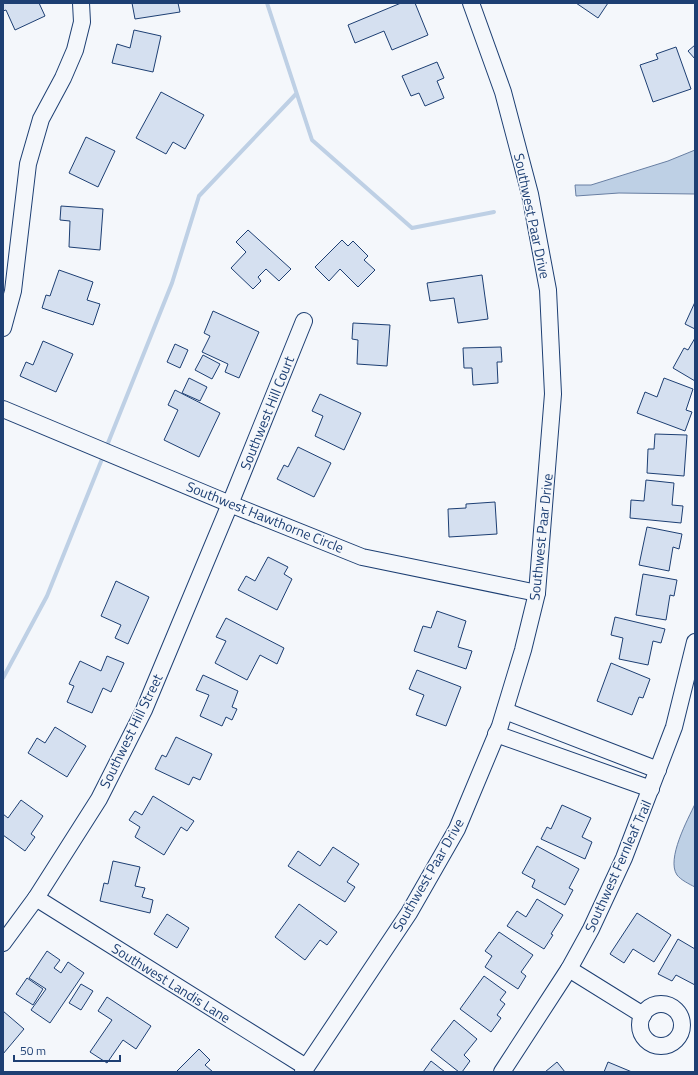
<svg xmlns="http://www.w3.org/2000/svg" width="698" height="1075" viewBox="0 0 698 1075" font-family="'Titillium Web',sans-serif">
	<style>
		.water { fill: #bed0e5; stroke: #687fa3 }
		.lines { fill: none; stroke-linecap: round; stroke-linejoin: round }
		.stream { stroke: #bed0e5; stroke-width: 4 }
		.building { fill: #d5e0f0; stroke: #1d3f73 }
		.minor-casing { stroke: #1d3f73; stroke-width: 18 }
		.minor { stroke: #f4f7fb; stroke-width: 16 }
		.labels { text-anchor: middle; stroke-width: 3; stroke-linejoin: round; paint-order: stroke }
		.street-label { font-size: 14px; fill: #1d3f73; stroke: #f4f7fb }
	</style>
	<rect width="100%" height="100%" fill="#f4f7fb"/>
	<g class="water">
		<polygon points="695,150 695,194 619,193 576,196 575,185 591,185 668,161"/>
		<path d="M695 804V887C689 884 681 880 677 875 666 859 688 819 695 804Z"/>
	</g>
	<g class="lines">
		<g class="stream">
			<polyline points="267,3 312,140 412,228 494,212"/>
			<polyline points="106,448 172,283 199,196 296,94"/>
			<polyline points="3,678 47,596 104,454"/>
		</g>
	</g>
	<g class="building">
		<polygon points="3,3 39,3 45,16 15,30 6,10 3,11"/>
		<polygon points="132,3 178,3 180,12 135,19"/>
		<polygon points="401,3 415,3 428,35 392,50 384,31 355,43 348,25"/>
		<polygon points="576,3 608,3 598,18"/>
		<polygon points="134,30 161,36 153,72 112,63 117,44 130,48"/>
		<polygon points="695,45 695,59 688,51"/>
		<polygon points="676,47 691,89 653,102 640,65 658,59 656,54"/>
		<polygon points="437,62 444,78 437,81 444,98 425,106 419,93 411,96 402,76"/>
		<polygon points="161,92 204,115 185,149 173,142 166,154 136,138"/>
		<polygon points="86,137 115,151 98,187 69,173"/>
		<polygon points="61,206 103,209 100,250 69,247 70,221 60,220"/>
		<polygon points="248,230 291,269 279,281 266,269 258,277 261,281 253,289 231,268 246,252 236,242"/>
		<polygon points="342,240 348,246 353,241 368,256 364,260 375,270 358,287 340,269 329,281 315,267"/>
		<polygon points="59,270 93,282 87,300 100,304 93,325 42,308 46,295 50,296"/>
		<polygon points="482,275 488,319 458,323 454,298 430,301 427,283"/>
		<polygon points="695,302 695,329 685,324"/>
		<polygon points="213,311 259,332 239,378 225,372 228,364 202,352 210,336 204,333"/>
		<polygon points="353,323 390,325 387,366 357,364 358,340 352,339"/>
		<polygon points="695,338 695,381 673,368 684,348 688,350"/>
		<polygon points="43,341 73,354 56,392 20,376 26,362 33,365"/>
		<polygon points="175,344 188,350 180,368 167,362"/>
		<polygon points="501,347 502,362 497,362 498,383 473,385 472,368 464,368 463,348"/>
		<polygon points="203,355 220,364 212,379 195,370"/>
		<polygon points="189,378 207,387 200,401 182,393"/>
		<polygon points="664,378 693,389 686,410 692,412 685,431 637,413 645,392 657,397"/>
		<polygon points="175,390 220,413 199,457 164,440 178,410 168,405"/>
		<polygon points="320,394 361,413 344,450 315,436 323,416 312,411"/>
		<polygon points="655,434 687,435 684,476 647,473 648,449 654,449"/>
		<polygon points="298,447 331,463 314,497 277,479 284,465 288,467"/>
		<polygon points="646,480 674,483 672,505 683,506 681,523 630,518 631,500 644,501"/>
		<polygon points="495,502 497,534 449,537 448,509 466,508 466,504"/>
		<polygon points="647,527 682,534 679,549 673,547 669,571 639,565"/>
		<polygon points="268,557 288,567 284,574 292,579 277,610 238,590 246,576 255,581"/>
		<polygon points="643,574 677,580 674,596 670,595 666,620 636,615"/>
		<polygon points="116,581 149,597 128,644 115,638 121,625 101,616"/>
		<polygon points="437,611 466,621 458,647 472,651 466,669 414,651 423,626 431,628"/>
		<polygon points="615,617 665,629 661,643 653,641 648,665 619,659 623,638 611,635"/>
		<polygon points="226,618 284,648 277,664 260,655 247,680 215,663 226,641 216,637"/>
		<polygon points="107,656 124,663 111,692 103,688 92,713 67,702 74,686 69,684 80,661 101,671"/>
		<polygon points="611,663 650,679 643,698 639,697 632,715 597,701"/>
		<polygon points="417,670 461,687 446,726 416,715 424,695 409,689"/>
		<polygon points="203,675 238,691 232,707 237,709 232,720 226,717 222,726 200,716 209,695 196,690"/>
		<polygon points="55,727 86,746 67,777 28,753 37,738 45,743"/>
		<polygon points="176,737 212,754 200,780 193,777 189,785 155,769 162,755 166,757"/>
		<polygon points="153,796 194,821 187,831 181,827 164,855 135,837 140,827 129,820 135,811 142,815"/>
		<polygon points="21,800 43,816 31,834 35,837 25,851 3,835 3,814 8,818"/>
		<polygon points="562,805 591,818 582,837 592,842 585,859 541,839 547,827 551,829"/>
		<polygon points="537,846 579,869 569,888 573,890 565,905 532,887 535,880 522,873"/>
		<polygon points="333,847 359,864 347,882 355,887 345,902 288,866 298,851 320,866"/>
		<polygon points="113,861 140,867 135,886 145,888 142,897 153,900 150,913 100,901 104,883 108,884"/>
		<polygon points="537,899 563,915 551,934 553,935 544,949 507,926 517,911 526,917"/>
		<polygon points="299,904 337,932 327,945 320,940 305,960 275,937"/>
		<polygon points="637,913 671,935 654,962 633,949 624,963 610,954"/>
		<polygon points="167,914 189,928 177,948 154,934"/>
		<polygon points="499,932 533,955 521,972 526,976 518,989 485,967 492,956 485,951"/>
		<polygon points="678,939 695,949 695,985 676,975 672,981 658,974"/>
		<polygon points="47,951 60,960 54,968 61,973 68,962 84,973 50,1023 31,1010 46,989 29,978"/>
		<polygon points="484,976 506,992 500,1000 505,1004 497,1015 501,1018 491,1032 460,1009"/>
		<polygon points="27,978 43,989 33,1005 16,994"/>
		<polygon points="81,984 93,991 81,1010 69,1003"/>
		<polygon points="107,997 151,1026 136,1049 123,1040 107,1063 90,1052 112,1020 98,1011"/>
		<polygon points="3,1011 24,1029 3,1054"/>
		<polygon points="454,1020 477,1039 464,1055 470,1061 462,1072 459,1072 431,1050"/>
		<polygon points="199,1049 210,1060 205,1065 213,1072 176,1072"/>
		<polygon points="431,1061 445,1072 423,1072"/>
		<polygon points="557,1062 565,1072 545,1072"/>
		<polygon points="608,1062 632,1072 604,1072"/>
	</g>
	<g class="lines">
		<g class="minor-casing">
			<g id="minor">
				<polyline points="3,328 13,291 28,164 41,119 63,78 75,50 82,22 81,3"/>
				<polyline points="3,409 230,504 362,557 537,593"/>
				<polyline points="505,711 658,770"/>
				<polyline points="496,734 651,789"/>
				<polyline points="36,898 306,1067"/>
				<polyline points="3,943 36,898 99,799 144,710 230,504 304,321"/>
				<polyline points="569,969 643,1015"/>
				<circle cx="661" cy="1025" r="21"/>
				<polyline points="303,1072 409,913 457,829 500,726 523,650 537,593 553,394 548,290 530,194 503,92 471,3"/>
				<polyline points="502,1072 569,969 591,929 624,858 674,727 695,642"/>
			</g>
		</g>
		<use href="#minor" class="minor"/>
	</g>
	<g class="labels">
		<g class="street-label">
			<text transform="translate(532 216) rotate(78)" y="5">Southwest Paar Drive</text>
			<text transform="translate(267 413) rotate(-68)" y="5">Southwest Hill Court</text>
			<text transform="translate(265 517) rotate(22)" y="5">Southwest Hawthorne Circle</text>
			<text transform="translate(541 537) rotate(-84)" y="5">Southwest Paar Drive</text>
			<text transform="translate(131 731) rotate(-64)" y="5">Southwest Hill Street</text>
			<text transform="translate(618 866) rotate(-66)" y="5">Southwest Fernleaf Trail</text>
			<text transform="translate(428 875) rotate(-60)" y="5">Southwest Paar Drive</text>
			<text transform="translate(171 983) rotate(32)" y="5">Southwest Landis Lane</text>
		</g>
	</g>
	<rect width="698" height="1075" fill="none" stroke="#1d3f73" stroke-width="8"/>
	<path d="M14 1055v6h106v-6" fill="none" stroke="#1d3f73" stroke-width="2"/>
	<text x="20" y="1055" font-size="12" fill="#1d3f73" stroke="#f4f7fb" stroke-width="3" paint-order="stroke">50 m</text>
</svg>
